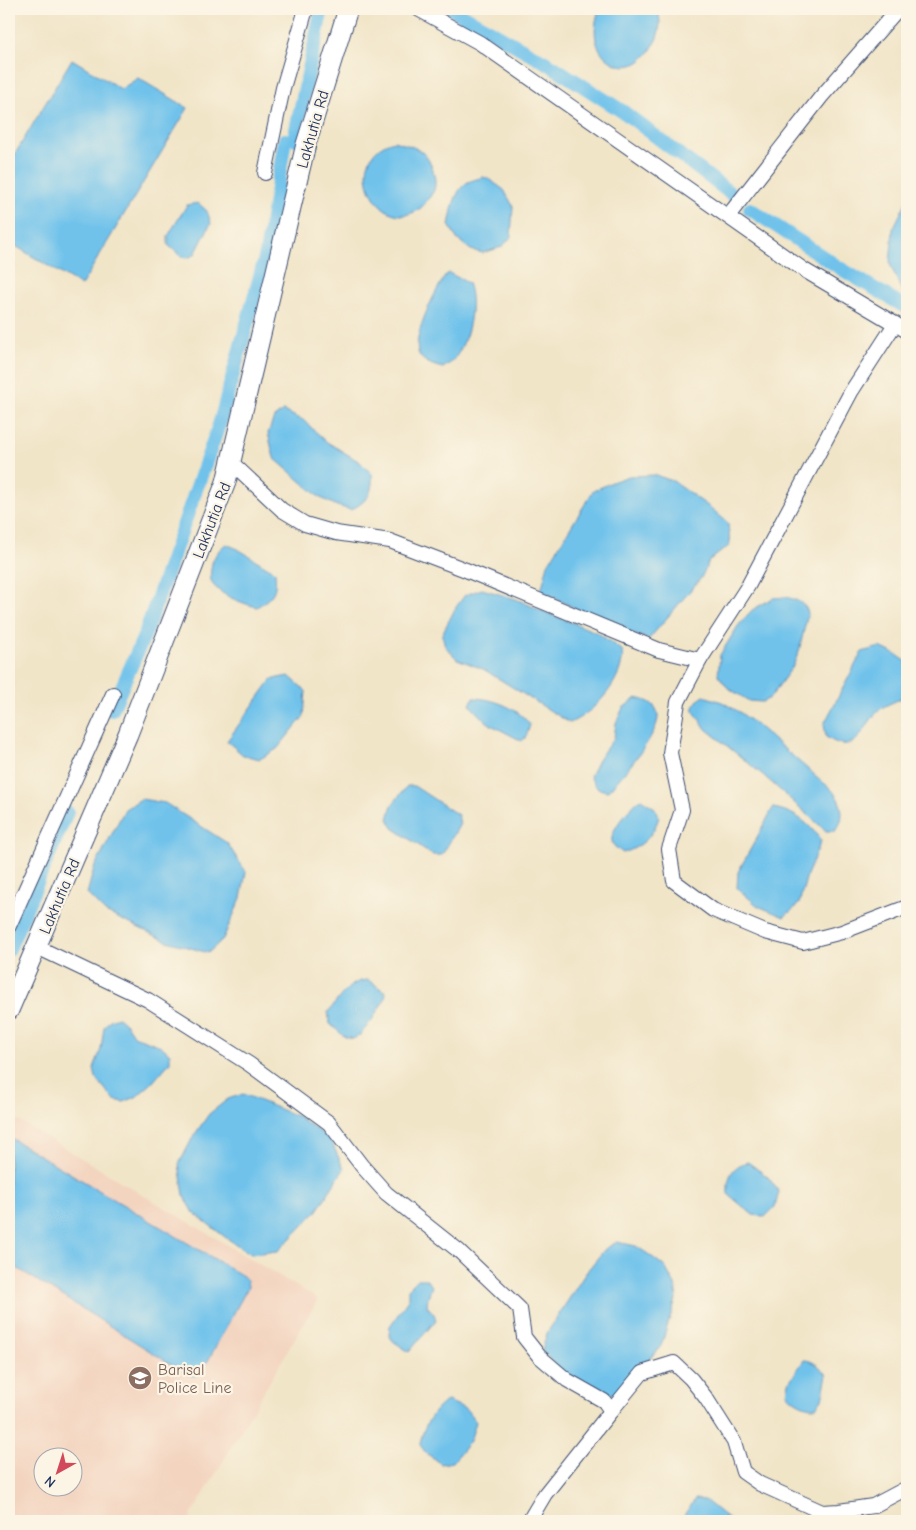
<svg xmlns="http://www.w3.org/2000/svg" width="916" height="1530" viewBox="0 0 916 1530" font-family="'Comic Neue',sans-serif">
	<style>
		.built { fill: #f3d4bf; fill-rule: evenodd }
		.water { fill: #6fc2eb; stroke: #4578a4 }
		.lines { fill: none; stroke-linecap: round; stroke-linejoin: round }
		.canal { stroke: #6fc2eb; stroke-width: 14 }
		.street-casing { stroke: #3b4a6e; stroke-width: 16 }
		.secondary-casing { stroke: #3b4a6e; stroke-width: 21 }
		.street { stroke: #fff; stroke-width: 14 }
		.secondary { stroke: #fff; stroke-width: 19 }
		.labels { text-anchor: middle; stroke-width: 4.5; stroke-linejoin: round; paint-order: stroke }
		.street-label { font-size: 16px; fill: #1b2f5e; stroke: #fcf5e5 }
		.education-label { font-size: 16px; fill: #785e54; stroke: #fcf5e5; text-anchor: start }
	</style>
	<rect width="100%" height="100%" fill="#fcf5e5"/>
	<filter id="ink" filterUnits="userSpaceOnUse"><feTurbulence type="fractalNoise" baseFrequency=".02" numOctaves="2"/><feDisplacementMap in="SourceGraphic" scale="10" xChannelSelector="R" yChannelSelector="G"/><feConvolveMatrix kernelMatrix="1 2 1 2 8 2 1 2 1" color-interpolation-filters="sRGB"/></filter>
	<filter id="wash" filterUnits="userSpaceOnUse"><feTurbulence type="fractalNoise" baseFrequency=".0096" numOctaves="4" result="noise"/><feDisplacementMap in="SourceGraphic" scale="20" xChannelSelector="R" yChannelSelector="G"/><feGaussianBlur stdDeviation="1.12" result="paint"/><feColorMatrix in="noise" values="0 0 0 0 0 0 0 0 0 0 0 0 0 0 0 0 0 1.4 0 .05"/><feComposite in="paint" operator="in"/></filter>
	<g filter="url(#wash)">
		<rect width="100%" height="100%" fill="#f1e5c8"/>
		<path class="built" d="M9 1115 318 1299 188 1521H9ZM42 1458H72V1488H42Z"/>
		<g class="water">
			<path d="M599 9H656C667 24 653 55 637 63 619 72 600 58 596 40 594 29 596 19 599 9Z"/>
			<polygon points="72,59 121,89 138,78 188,108 81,286 9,242 9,164"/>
			<path d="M394 141C402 144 411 145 419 150 430 156 438 178 434 190 432 195 428 199 425 203 422 208 419 209 414 212 376 231 341 155 394 141Z"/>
			<path d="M483 177 489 179 504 190 513 206 511 237 502 247 483 253 471 250 457 239 449 225C452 211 454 190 468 182 472 180 478 179 483 177Z"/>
			<polygon points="907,200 907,297 903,294 890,264 893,229"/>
			<polygon points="198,203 207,211 211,223 195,254 188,258 181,256 168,245 168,236 187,205"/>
			<path d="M449 273 468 283C476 304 469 339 455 358 453 362 447 365 443 368 434 366 421 362 418 352 413 334 435 291 446 275Z"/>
			<path d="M283 411 303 420 327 442 360 462 372 474C373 494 368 500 351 510L337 506 319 497 274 458 268 433 274 418Z"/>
			<polygon points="655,475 673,481 712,509 728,523 730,545 709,561 701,578 649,639 618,630 541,591 548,564 593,491 612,482 629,476"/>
			<path d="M226 544 238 549 275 572C277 593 273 596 257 607 244 604 219 595 212 583 209 577 211 569 212 563 215 555 219 549 226 544Z"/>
			<path d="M482 589 516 599 549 614 581 626 598 633 623 651C623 681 596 711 570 723L483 669 457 659 445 646 442 634 456 607 465 595Z"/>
			<path d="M786 597C796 600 805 602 808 613L799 651 793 666 770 698 762 702 749 701 728 688 718 675 720 655 738 626 752 610 773 598Z"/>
			<path d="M880 647 897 655 907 662C907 670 910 682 907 690 903 701 890 702 882 708 861 723 861 760 826 737L824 724 862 652Z"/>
			<polygon points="289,676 306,691 304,716 277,749 260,759 243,755 227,741 272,679"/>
			<path d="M704 696 722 702 741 713 760 728 831 789C842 801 847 818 835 831H826L763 775 706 729 693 710 697 701Z"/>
			<path d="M473 698C492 698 519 708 530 725L526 737 522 741 493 726 482 718 470 705Z"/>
			<path d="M636 698C646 700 657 703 658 716 659 734 621 778 608 791 597 790 594 785 590 776L599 758 614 738 616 723 623 708Z"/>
			<polygon points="407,786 414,786 458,815 460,824 442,855 433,855 393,828 388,819 392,805"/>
			<polygon points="141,799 165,803 227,843 246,872 241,898 223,939 208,953 167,941 105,912 87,894 94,868 125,809"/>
			<path d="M641 799 655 808 659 817C653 836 642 847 623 853 619 850 613 847 612 841 610 829 632 805 641 799Z"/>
			<path d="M773 808C793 811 810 823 821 841L807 875 799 904 784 917 758 906 737 888 738 872Z"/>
			<path d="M368 980 386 992 385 999 372 1020 360 1035 353 1039 345 1037 330 1024 328 1012C340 998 348 981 368 980Z"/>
			<polygon points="118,1017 126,1024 134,1036 161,1046 170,1054 170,1062 152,1083 136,1097 124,1102 114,1100 96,1078 94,1069 101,1049 104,1027 110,1020"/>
			<polygon points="243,1094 297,1116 330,1139 344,1169 316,1212 278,1251 251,1254 225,1237 194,1213 184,1195 179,1164 193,1137 209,1114 228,1099"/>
			<polygon points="9,1137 243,1276 247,1281 248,1287 204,1368 195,1376 190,1375 169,1363 9,1263"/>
			<path d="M748 1162 768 1177 779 1192 775 1207 765 1217 753 1215 728 1194C727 1178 731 1166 748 1162Z"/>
			<polygon points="617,1242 636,1246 651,1256 665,1267 675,1285 677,1296 661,1346 631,1380 623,1388 612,1394 601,1392 564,1374 542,1350 547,1333 587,1271 605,1249"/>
			<polygon points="418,1279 427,1279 432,1286 428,1297 427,1306 434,1314 436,1320 409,1352 393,1341 389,1335 390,1326 408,1300 408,1289"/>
			<path d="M804 1360C813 1360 822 1368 827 1375L822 1399 816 1407C805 1408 793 1401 787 1393L789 1382Z"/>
			<path d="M448 1401 466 1409 476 1422 470 1441 453 1462 441 1464 426 1453 420 1445C421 1431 434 1406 448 1401Z"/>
			<polygon points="695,1499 705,1500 731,1521 680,1521"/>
		</g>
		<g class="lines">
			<g class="canal">
				<polyline points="452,9 552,66 625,113 734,196"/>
				<polyline points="294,139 322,9"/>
				<polyline points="750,209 843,270 907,308"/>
				<polyline points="112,710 145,634 220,422 266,254 285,140"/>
				<polyline points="9,949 67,812"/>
			</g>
		</g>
	</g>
	<g filter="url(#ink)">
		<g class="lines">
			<g class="street-casing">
				<g id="street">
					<polyline points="418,9 480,43 804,270 907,331"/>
					<polyline points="265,173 283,88 306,9"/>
					<polyline points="728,216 821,97 898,9"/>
					<polyline points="895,324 851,392 748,586 700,660 678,702 670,753 682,810 669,849 674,881 713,910 765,932 803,942 842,932 907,907"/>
					<polyline points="231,462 282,510 305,524 336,533 390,541 466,570 659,650 700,660"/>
					<polyline points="9,926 113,694"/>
					<polyline points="37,947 148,1000 249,1064 329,1123 362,1166 386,1193 459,1251 520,1309 524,1337 539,1356 567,1380 604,1401 611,1411 545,1494 529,1521"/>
					<polyline points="611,1411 642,1373 674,1363 691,1379 706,1398 734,1442 743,1472 760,1484 822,1512 839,1511 873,1506 907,1488"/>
				</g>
			</g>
			<g class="secondary-casing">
				<polyline id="secondary" points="9,1010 128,734 226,482 306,144 348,9"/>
			</g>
			<use href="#street" class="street"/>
			<use href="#secondary" class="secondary"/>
		</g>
	</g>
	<defs>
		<g id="school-disc" transform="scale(1.25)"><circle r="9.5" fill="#8d6e63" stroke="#fcf5e5"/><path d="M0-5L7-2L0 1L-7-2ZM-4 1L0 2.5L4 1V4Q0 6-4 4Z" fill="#fff"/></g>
	</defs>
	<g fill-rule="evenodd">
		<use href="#school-disc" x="140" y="1378"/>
	</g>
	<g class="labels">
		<g class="street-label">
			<text transform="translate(312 129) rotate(-74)" y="6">Lakhutia Rd</text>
			<text transform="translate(211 520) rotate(-69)" y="6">Lakhutia Rd</text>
			<text transform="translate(59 896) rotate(-67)" y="6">Lakhutia Rd</text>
		</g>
		<g class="education-label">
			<text x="158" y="1375">Barisal<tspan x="158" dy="18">Police Line</tspan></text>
		</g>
	</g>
	<rect width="916" height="1530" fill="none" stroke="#fcf5e5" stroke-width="30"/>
	<g transform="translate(58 1472) rotate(219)"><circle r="24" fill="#fcf5e5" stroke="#a2a6af"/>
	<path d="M0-4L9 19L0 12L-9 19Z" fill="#d1495b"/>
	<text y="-8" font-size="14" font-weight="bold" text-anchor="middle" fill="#1b2f5e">N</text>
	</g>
</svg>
